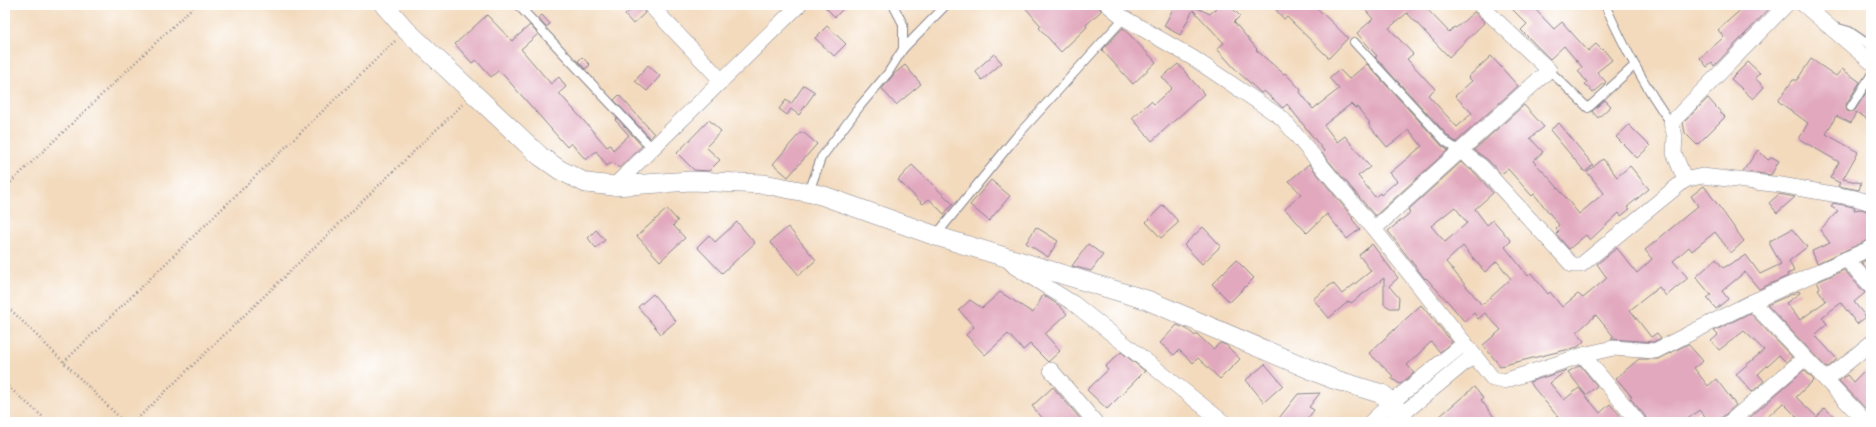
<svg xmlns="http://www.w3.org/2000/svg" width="1876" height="427" viewBox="0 0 1876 427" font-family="'Gentium Book Plus',serif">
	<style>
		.building { fill: #e2a9be; fill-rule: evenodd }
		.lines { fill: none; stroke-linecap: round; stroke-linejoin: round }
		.service-casing { stroke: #87848e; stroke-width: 10 }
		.minor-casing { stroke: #87848e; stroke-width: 16 }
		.tertiary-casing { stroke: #87848e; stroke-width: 20 }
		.path { stroke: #87848e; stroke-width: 2.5; stroke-dasharray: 1 3; stroke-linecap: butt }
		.service { stroke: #fff; stroke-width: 8 }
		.minor { stroke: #fff; stroke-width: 15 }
		.tertiary { stroke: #fff; stroke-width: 19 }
	</style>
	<rect width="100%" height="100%" fill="#fff"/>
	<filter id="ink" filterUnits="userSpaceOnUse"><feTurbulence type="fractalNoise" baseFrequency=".025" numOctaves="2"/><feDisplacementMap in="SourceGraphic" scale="8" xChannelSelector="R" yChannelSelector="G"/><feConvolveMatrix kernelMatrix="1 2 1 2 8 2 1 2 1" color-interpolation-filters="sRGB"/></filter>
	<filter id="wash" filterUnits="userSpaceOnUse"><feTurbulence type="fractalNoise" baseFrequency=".012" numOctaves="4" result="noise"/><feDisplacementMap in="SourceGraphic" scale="16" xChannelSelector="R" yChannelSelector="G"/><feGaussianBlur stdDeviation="0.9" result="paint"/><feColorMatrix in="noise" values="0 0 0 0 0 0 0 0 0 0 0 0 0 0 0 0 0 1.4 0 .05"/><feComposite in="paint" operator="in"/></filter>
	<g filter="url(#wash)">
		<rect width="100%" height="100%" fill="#f3dabd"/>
		<g id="blocks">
			<g class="building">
				<polygon points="636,5 641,5 645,13 633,24 625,15"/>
				<polygon points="823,5 847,5 835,17"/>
				<polygon points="1023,5 1099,5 1101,11 1086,25 1087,27 1061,52 1039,28 1041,26"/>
				<path d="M1175 5H1195V7L1210 14 1219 5H1229L1240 16 1234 22 1257 49 1256 50 1284 74 1285 73 1301 90 1300 92 1313 109 1339 89 1329 78 1339 69 1349 79 1367 64 1442 146 1448 150 1375 216 1322 153 1324 151 1287 104 1283 108 1264 91 1261 93 1238 72 1217 49 1224 43 1193 10 1180 35 1164 26ZM1351 104 1355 108 1357 107 1370 123 1368 124 1387 147 1409 130 1422 146 1390 173 1397 181 1381 195 1380 193 1375 197 1358 176 1370 167 1345 136 1337 142 1324 125Z"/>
				<polygon points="1282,5 1314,5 1348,38 1329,58 1287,17 1284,19 1276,10"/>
				<polygon points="1361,5 1423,5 1449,32 1454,27 1456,28 1474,12 1485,22 1449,57 1407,13 1389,28 1413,54 1407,59 1435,89 1428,95 1457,127 1472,113 1455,96 1472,81 1468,77 1491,56 1518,86 1456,142 1450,138 1375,57 1377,56 1357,33 1373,19"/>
				<polygon points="1508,5 1531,5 1554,29 1562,22 1588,51 1596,44 1602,50 1603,49 1612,60 1597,72 1606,82 1593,93 1585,84 1587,82 1578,71 1582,67 1564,46 1550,59 1521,30 1527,24"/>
				<polygon points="1746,5 1773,5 1714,66 1712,63 1707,67 1700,58 1724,37 1718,30"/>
				<polygon points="487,15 512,41 530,25 538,34 521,49 551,84 559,77 566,87 559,93 607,147 610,145 613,150 629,135 615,120 617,118 642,146 619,168 613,162 607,166 596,151 586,160 571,143 567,147 499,70 491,77 476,60 472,63 455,44"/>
				<polygon points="542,15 550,24 546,27 538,18"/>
				<polygon points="827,26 846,44 834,56 815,38"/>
				<polygon points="1123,28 1156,62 1133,84 1102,50"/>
				<polygon points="994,54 1002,63 982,80 975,71"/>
				<polygon points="582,57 590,65 585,69 578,61"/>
				<polygon points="1811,59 1836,76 1842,69 1860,82 1846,104 1846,109 1848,112 1855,110 1869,88 1871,90 1871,121 1856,112 1851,123 1836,116 1826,134 1858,152 1843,179 1861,183 1859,190 1838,186 1840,183 1830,178 1839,162 1799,139 1808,123 1778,101 1793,80 1797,80"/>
				<polygon points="1748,62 1760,73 1755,78 1764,87 1753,99 1731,79"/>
				<polygon points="1178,64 1204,94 1152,141 1132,118 1151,101 1154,104 1172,88 1162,77"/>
				<polygon points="648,65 660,76 647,91 635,81"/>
				<polygon points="905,65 921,84 896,105 882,89 894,74"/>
				<polygon points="804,85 815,92 799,115 791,109 787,115 779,109 786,100 791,104"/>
				<polygon points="619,95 654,134 650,138 614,100"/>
				<polygon points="1708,98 1725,117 1697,145 1685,133 1683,123"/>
				<polygon points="1605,100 1611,106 1598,118 1592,111"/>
				<polygon points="1524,105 1544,127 1530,138 1543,152 1533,161 1553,182 1579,214 1604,193 1587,172 1603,159 1617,177 1630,166 1649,189 1627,207 1630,209 1621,216 1619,213 1590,240 1586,235 1569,249 1556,234 1559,231 1556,228 1559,225 1534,194 1532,196 1508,169 1501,174 1488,160 1474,150"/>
				<polygon points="709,120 721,131 706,147 720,160 709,171 694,170 677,153"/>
				<polygon points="1559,123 1593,165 1585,172 1550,130"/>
				<polygon points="1629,125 1650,146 1637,158 1616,137"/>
				<polygon points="800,133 804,133 817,144 788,177 773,164"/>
				<polygon points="1758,150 1768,160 1772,157 1779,161 1771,175 1743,171"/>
				<path d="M1461 162 1475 173 1493 193 1475 209 1487 225 1493 220 1511 241 1505 247 1528 276 1531 273 1548 294 1550 292 1562 307 1578 294 1583 298 1607 278 1597 264 1617 248 1637 273 1652 259 1645 250 1698 206 1691 196 1704 186 1744 241 1731 253 1715 232 1692 251 1689 247 1673 261 1688 278 1666 296 1659 287 1630 310 1651 337 1657 333 1661 338 1653 342 1611 339 1614 337 1596 315 1577 332 1584 341 1578 347 1500 366 1483 345 1501 330 1485 313 1478 319 1474 313 1464 321 1450 304 1426 278 1425 279 1388 231 1410 213 1408 210ZM1455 207 1467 223 1445 242 1431 226ZM1463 246 1485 272 1497 261 1511 279 1482 305 1446 262Z"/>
				<polygon points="1309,164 1353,218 1352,219 1360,229 1347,239 1327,214 1307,233 1285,209 1301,194 1289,181"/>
				<polygon points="912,165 953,204 944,214 929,199 923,204 898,180"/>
				<polygon points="991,180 1010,196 989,221 970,205"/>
				<polygon points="1779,194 1795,197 1777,213 1769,203"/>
				<polygon points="1833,203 1853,207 1855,207 1854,210 1861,209 1870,212 1871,239 1817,263 1812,251 1830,243 1820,230 1838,211 1831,207"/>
				<polygon points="1163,205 1179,222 1161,238 1146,222"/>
				<polygon points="667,209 678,221 673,225 685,238 660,261 637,236"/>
				<polygon points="737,222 755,243 722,273 697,247 709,235 715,242"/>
				<polygon points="788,227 816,260 799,275 770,242"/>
				<polygon points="1036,227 1058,241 1048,257 1026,243"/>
				<polygon points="1203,227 1221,246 1202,264 1184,245"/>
				<polygon points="1792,229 1807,247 1789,261 1794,271 1787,274 1788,276 1759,289 1745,272 1722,291 1728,299 1716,309 1707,298 1711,295 1696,277 1716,259 1723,268 1746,255 1760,274 1781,264 1770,245 1770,241"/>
				<polygon points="596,230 605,240 596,248 588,238"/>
				<polygon points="1088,244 1103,255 1091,271 1072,266"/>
				<polygon points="1372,244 1398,278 1389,286 1399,298 1398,308 1390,308 1384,304 1384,278 1351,303 1349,301 1329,318 1313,299 1333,283 1342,294 1371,271 1359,255"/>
				<polygon points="1236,260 1254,278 1230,302 1212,284"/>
				<polygon points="1866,260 1871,265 1871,273 1861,262"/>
				<polygon points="1844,270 1865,293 1854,302 1866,317 1857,324 1841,303 1822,317 1827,324 1815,335 1837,359 1827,368 1767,305 1799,291 1800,293 1786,303 1800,320 1826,301 1818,289 1820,288 1817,282"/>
				<polygon points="1000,292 1033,313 1043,295 1060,306 1067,314 1045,334 1060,351 1048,362 1030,344 1023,350 1008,334 985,355 966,335 974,327 959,310 970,300 982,308"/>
				<polygon points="653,294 676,321 661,334 638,307"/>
				<polygon points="1421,305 1452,342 1440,352 1431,342 1407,365 1414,373 1400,384 1391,378 1393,376 1369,353"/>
				<polygon points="1750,313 1792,357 1786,362 1779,355 1758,374 1764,381 1752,392 1736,374 1764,350 1744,331 1719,350 1711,341 1718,335 1714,331"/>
				<polygon points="1177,325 1187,329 1195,336 1197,334 1213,349 1220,343 1226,345 1240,359 1220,379 1198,358 1193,363 1179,350 1174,355 1160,343"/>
				<polygon points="1688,344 1703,361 1694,368 1708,386 1716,379 1736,405 1717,422 1709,422 1699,410 1684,422 1647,422 1645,416 1630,398 1632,397 1616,378 1639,359 1659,359"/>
				<polygon points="1121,352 1145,371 1107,409 1087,390 1108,370 1105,367"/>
				<polygon points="1265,364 1283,385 1264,402 1246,380"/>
				<polygon points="1580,365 1597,386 1586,395 1568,372"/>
				<polygon points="1567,370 1550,383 1564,400 1579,388 1600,413 1610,404 1626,422 1562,422 1529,382"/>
				<polygon points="1804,370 1814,380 1796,397 1817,417 1825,408 1840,422 1802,422 1783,403 1762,422 1751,422 1748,419"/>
				<polygon points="1864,371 1871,379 1871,414 1839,381 1847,375 1853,382"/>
				<polygon points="1053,387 1083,422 1046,422 1032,406"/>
				<polygon points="1474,387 1483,398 1481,400 1498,422 1433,422"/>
				<polygon points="1320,393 1309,407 1314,410 1305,422 1276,422 1298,394"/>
			</g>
		</g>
	</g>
	<g filter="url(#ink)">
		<use href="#blocks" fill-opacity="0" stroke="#87848e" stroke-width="1"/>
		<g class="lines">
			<g class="service-casing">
				<g id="service">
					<polyline points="518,5 652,148"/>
					<path d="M1605 5C1624 46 1644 86 1671 123"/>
					<polyline points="1835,27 1849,31 1871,46"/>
					<polyline points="1354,42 1446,142 1460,151"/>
					<polyline points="903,49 946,5"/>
					<polyline points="1549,70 1588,108 1634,66"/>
					<polyline points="1851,107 1871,75"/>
					<polyline points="809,192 821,158 860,106 888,73 903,49 903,24 893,5"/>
					<polyline points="936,235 1016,137 1124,18"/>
				</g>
			</g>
			<g class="minor-casing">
				<g id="minor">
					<polyline points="650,5 721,80"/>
					<polyline points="1108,5 1124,18 1193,58 1282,118 1374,229 1493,379 1504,381 1583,355 1613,348 1655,351 1752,302 1871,248"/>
					<polyline points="1804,5 1871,62"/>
					<polyline points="1460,151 1481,166 1572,265 1581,265 1685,180 1702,176 1781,185 1855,198 1871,203"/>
					<polyline points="1685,180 1674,153 1675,136 1671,123 1786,5"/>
					<polyline points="614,186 799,5"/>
					<polyline points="1374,229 1549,70 1480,5"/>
					<polyline points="1846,259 1871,286"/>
					<polyline points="1009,261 1015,267 1073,303 1223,422"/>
					<polyline points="1752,302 1866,422"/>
					<polyline points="1583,355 1638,422"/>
					<polyline points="1051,370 1095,422"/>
					<polyline points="1826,380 1871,343"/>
					<polyline points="1400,416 1474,355"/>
					<polyline points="1371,422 1392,402 1465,343"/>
					<polyline points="1730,422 1805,358"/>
				</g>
			</g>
			<g class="tertiary-casing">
				<polyline id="tertiary" points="384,5 406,30 540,156 560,170 586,183 614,186 691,181 764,184 821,195 936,236 1147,300 1333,379 1382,394 1392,402 1405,422"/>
			</g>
			<g class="path">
				<polyline points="5,188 195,5"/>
				<polyline points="5,307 7,306 124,422"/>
				<polyline points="64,362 396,40"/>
				<polyline points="5,384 43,417"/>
				<polyline points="134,422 464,103"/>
			</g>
			<use href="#service" class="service"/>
			<use href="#minor" class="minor"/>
			<use href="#tertiary" class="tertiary"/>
		</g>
	</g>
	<rect width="1876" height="427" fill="none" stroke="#fff" stroke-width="20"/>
</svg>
